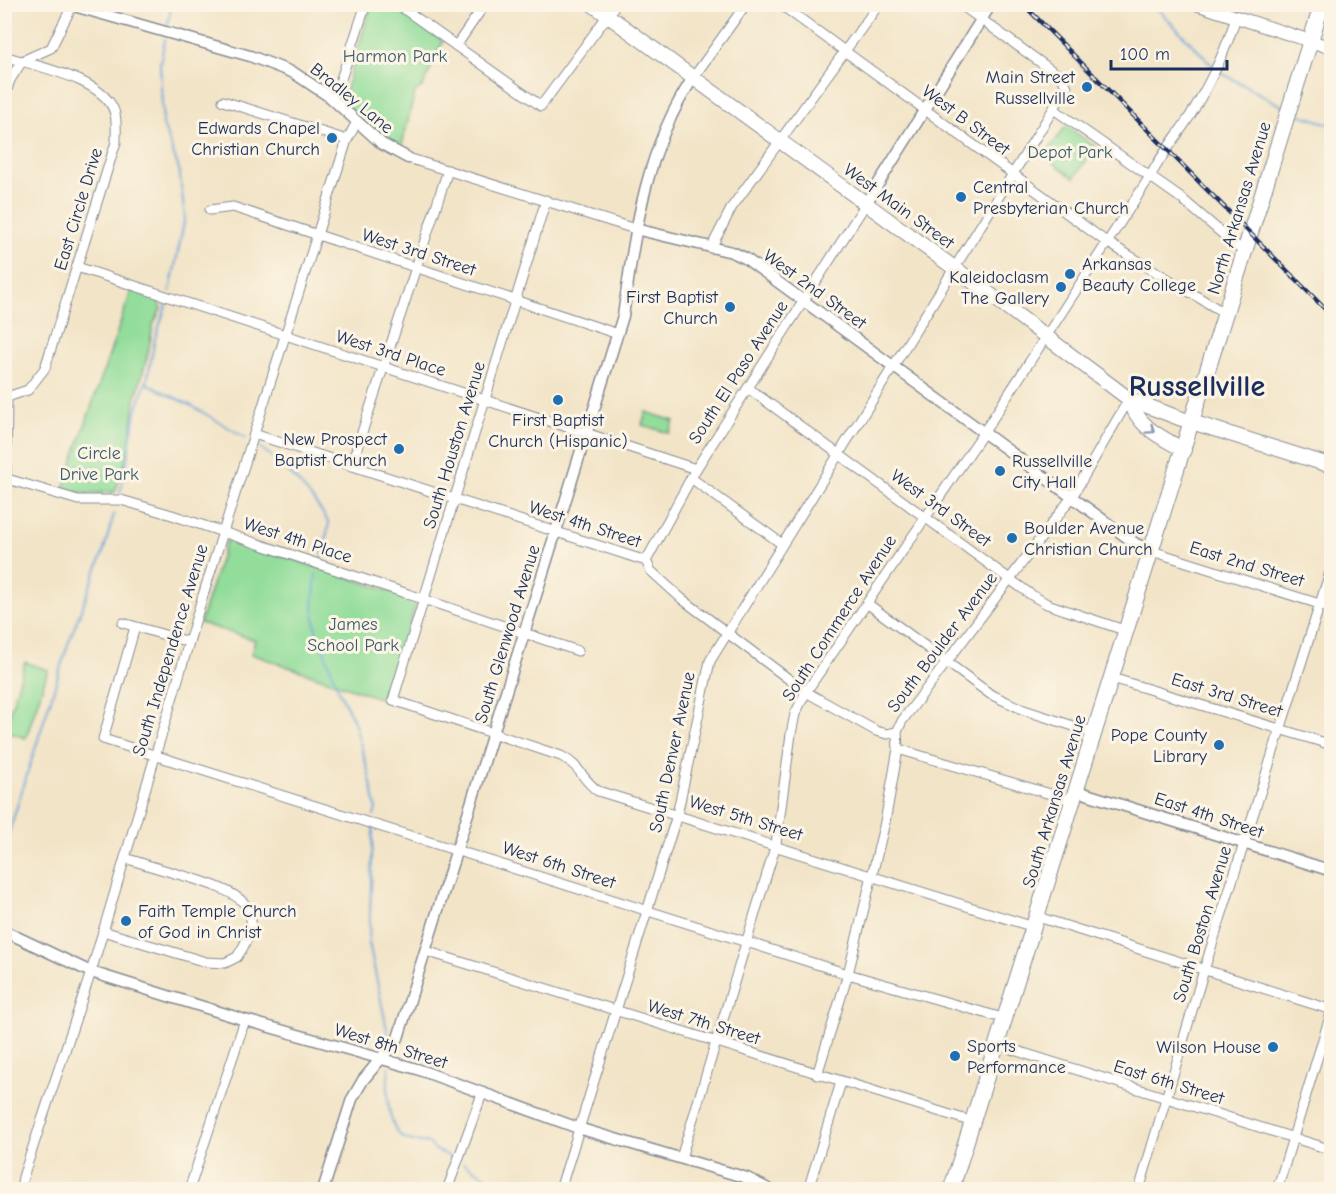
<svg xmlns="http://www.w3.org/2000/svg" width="1336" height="1194" viewBox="0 0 1336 1194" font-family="'Comic Neue',sans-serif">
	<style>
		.green { fill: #92dd9a; stroke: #56867c; stroke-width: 1.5 }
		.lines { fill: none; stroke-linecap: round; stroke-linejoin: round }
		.stream { stroke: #66a1d6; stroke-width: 2 }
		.minor-casing { stroke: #868a92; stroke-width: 11 }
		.tertiary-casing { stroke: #868a92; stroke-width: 13 }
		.secondary-casing { stroke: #868a92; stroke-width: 14 }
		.primary-casing { stroke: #868a92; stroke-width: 16 }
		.trunk-casing { stroke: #868a92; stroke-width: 17 }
		.minor { stroke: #fff; stroke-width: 9 }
		.tertiary { stroke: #fff; stroke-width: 10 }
		.secondary { stroke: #fff; stroke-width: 12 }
		.primary { stroke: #fff; stroke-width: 14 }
		.trunk { stroke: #fff; stroke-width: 15 }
		.rail-casing { stroke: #1b2f5e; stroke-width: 4.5 }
		.rail { stroke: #fcf5e5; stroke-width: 2; stroke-dasharray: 7; stroke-linecap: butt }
		.oneway { stroke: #8d97ae }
		.poi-dot { fill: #1f6fb2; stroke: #fcf5e5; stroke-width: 2 }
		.labels { text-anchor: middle; stroke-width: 6; stroke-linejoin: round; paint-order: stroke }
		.park-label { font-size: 18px; fill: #395a6d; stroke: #fcf5e5 }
		.poi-label { font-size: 18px; fill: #1b2f5e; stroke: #fcf5e5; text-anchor: end }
		.street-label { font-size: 18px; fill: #1b2f5e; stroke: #fcf5e5 }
		.town-label { font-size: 30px; font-weight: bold; fill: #1b2f5e; stroke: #fcf5e5 }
	</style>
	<rect width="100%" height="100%" fill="#fcf5e5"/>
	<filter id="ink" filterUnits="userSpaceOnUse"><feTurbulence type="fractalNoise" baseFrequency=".0167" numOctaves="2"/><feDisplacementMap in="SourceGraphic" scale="12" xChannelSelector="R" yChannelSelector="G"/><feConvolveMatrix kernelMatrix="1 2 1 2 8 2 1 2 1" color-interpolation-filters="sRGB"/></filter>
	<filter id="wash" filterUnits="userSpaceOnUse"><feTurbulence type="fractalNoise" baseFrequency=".008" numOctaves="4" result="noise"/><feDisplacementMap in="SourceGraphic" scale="24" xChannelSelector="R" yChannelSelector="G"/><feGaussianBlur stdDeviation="1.35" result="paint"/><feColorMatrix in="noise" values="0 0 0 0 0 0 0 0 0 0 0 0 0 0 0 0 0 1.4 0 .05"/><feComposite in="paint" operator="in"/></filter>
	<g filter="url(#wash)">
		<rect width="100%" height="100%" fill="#f2e4c7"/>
		<g class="green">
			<polygon points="371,5 391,5 443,41 423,86 415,92 401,149 371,129 342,102"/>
			<polygon points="1066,126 1096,147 1074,178 1044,156"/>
			<polygon points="132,289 158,299 161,309 153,325 148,354 135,400 129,452 115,492 88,494 63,489"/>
			<polygon points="646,412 674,421 669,433 642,425"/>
			<polygon points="229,538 410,598 416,603 388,701 251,654 255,640 200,623 225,544"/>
			<polygon points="25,662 48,670 26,738 4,731"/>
		</g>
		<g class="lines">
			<g class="stream">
				<polyline points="1153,4 1214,67"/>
				<polyline points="167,26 172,4"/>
				<polyline points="165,39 160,64 163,125 179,169 185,217 170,291"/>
				<polyline points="1218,71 1284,107"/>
				<polyline points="1295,113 1332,125"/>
				<polyline points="167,303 155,339 147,381 149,385 192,406 246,438"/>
				<path d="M257 445C284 465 312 494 329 523L322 558"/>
				<path d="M120 493C130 454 130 418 147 381"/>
				<polyline points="316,574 313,607 316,630 340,693 354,721 370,778 376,808 374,816"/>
				<polyline points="373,829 369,943 389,1039"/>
				<polyline points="4,848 68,644 103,553 114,514"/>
				<path d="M389 1067C387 1085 385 1130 406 1139 413 1142 422 1141 430 1144L434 1149 452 1158"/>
				<polyline points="463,1163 493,1181 491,1190"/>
			</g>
		</g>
	</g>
	<g filter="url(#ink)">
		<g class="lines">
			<g class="minor-casing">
				<g id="minor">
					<polyline points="397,4 541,106 616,4"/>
					<polyline points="780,4 1105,241 1226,314"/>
					<polyline points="456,46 485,4"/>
					<path d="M4 56C35 66 107 79 115 114 117 123 116 133 116 142L45 368 28 390 4 398"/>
					<polyline points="693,78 746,4"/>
					<polyline points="330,97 339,85 366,4"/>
					<polyline points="4,99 10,80 22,61 51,48 73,4"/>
					<polyline points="223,101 347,140"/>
					<polyline points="1055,110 1182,199 1245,253"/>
					<polyline points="408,158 635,229"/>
					<path d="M546 200 393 700 561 756C582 767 581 779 598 791L1034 927"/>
					<polyline points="210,210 233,207 618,334"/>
					<polyline points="711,248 732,207 879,4"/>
					<polyline points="77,267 696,469"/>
					<polyline points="748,388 1030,594 1047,604 1127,631"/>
					<polyline points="254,434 646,561 651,571 682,599 806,692 876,731 887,734 897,732"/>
					<polyline points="351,466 448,170"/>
					<polyline points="4,478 78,500 121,500 172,515 578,651"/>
					<polyline points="691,478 782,544"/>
					<polyline points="6,479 7,397"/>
					<polyline points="1152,551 1332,608"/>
					<polyline points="646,561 696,469 865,205"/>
					<polyline points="868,604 990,694 1024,710 1095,733"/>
					<polyline points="123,623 189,642"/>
					<polyline points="135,627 103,739 848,974 1006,1019"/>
					<polyline points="1112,678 1332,745"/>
					<polyline points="898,749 1074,801"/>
					<polyline points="1038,917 1332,1010"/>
					<path d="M103 931 206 962 225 963 237 957C274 903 232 891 188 877 167 871 146 865 125 858"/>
					<polyline points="426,951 973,1122"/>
					<polyline points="998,1045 1332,1150"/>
					<polyline points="817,1075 848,974 885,822 898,749 897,732 902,721 1072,497 1129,399"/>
					<path d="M681 1158 776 844 791 734 795 714 806 692 984 432 1151 175C1163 152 1180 133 1193 111 1211 81 1226 51 1236 17"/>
					<polyline points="21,1190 23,1177 91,972 200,605 347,140 357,122"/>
					<polyline points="189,1190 245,1020"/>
					<polyline points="447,1190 482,1094"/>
					<polyline points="560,1190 677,815 710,661 1067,87 1062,78 960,4"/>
					<polyline points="808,1190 841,1082"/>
					<polyline points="1139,1190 1204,970 1332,566"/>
					<polyline points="1277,1190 1332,1010"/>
				</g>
			</g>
			<g class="tertiary-casing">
				<g id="tertiary">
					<polyline points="67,4 250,56 294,73 330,97 382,144 408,158"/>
					<polyline points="865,205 991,4"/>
					<polyline points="635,229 732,252 745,258 1136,544 1152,551"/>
					<polyline points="1077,791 1332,871"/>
					<polyline points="4,931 91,972 245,1020 417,1069 578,1128 747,1178 770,1190"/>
					<path d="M323 1190 352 1099 363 1080 398 1038 623 316C635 232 645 150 693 78"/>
				</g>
			</g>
			<g class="secondary-casing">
				<polyline id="secondary" points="1196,4 1332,48"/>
			</g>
			<g class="primary-casing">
				<g id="primary">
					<polyline points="592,4 968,278 1129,399 1179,418 1332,466"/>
					<path d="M1129 399C1139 428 1159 436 1184 450"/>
				</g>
			</g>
			<g class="trunk-casing">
				<polyline id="trunk" points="951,1190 1322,4"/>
			</g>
			<use href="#minor" class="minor"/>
			<use href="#tertiary" class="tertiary"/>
			<use href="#secondary" class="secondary"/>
			<use href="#primary" class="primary"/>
			<use href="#trunk" class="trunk"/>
			<g class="rail-casing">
				<polyline id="rail" points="1023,4 1332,316"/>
			</g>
			<use href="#rail" class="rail"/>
		</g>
		<defs><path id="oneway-chevron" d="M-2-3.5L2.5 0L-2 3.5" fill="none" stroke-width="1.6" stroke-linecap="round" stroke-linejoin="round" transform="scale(1.5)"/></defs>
		<use class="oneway" href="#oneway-chevron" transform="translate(1151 430) rotate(34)"/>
	</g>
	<g class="poi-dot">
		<circle cx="1087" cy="87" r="6"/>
		<circle cx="332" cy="138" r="6"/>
		<circle cx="961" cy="197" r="6"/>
		<circle cx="1070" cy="274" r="6"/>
		<circle cx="1061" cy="287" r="6"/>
		<circle cx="730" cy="307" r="6"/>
		<circle cx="558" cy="400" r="6"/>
		<circle cx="399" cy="449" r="6"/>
		<circle cx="1000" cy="471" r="6"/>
		<circle cx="1012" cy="538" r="6"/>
		<circle cx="1219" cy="745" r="6"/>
		<circle cx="126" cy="921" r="6"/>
		<circle cx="1273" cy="1047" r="6"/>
		<circle cx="955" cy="1056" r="6"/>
	</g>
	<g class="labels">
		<g class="park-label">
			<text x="395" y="62">Harmon Park</text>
			<text x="1070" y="158">Depot Park</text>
			<text x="99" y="459">Circle<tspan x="99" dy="21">Drive Park</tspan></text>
			<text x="353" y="630">James<tspan x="353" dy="21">School Park</tspan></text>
		</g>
		<g class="poi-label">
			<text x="1075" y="83">Main Street<tspan x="1075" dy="21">Russellville</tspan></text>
			<text x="320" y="134">Edwards Chapel<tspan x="320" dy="21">Christian Church</tspan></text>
			<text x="973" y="193" text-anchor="start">Central<tspan x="973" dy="21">Presbyterian Church</tspan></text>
			<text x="1082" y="270" text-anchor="start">Arkansas<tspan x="1082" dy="21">Beauty College</tspan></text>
			<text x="1049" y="283">Kaleidoclasm<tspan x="1049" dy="21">The Gallery</tspan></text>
			<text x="718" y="303">First Baptist<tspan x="718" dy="21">Church</tspan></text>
			<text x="558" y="426" text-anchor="middle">First Baptist<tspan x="558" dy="21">Church (Hispanic)</tspan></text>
			<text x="387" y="445">New Prospect<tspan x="387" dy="21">Baptist Church</tspan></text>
			<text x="1012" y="467" text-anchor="start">Russellville<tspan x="1012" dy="21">City Hall</tspan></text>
			<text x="1024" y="534" text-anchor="start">Boulder Avenue<tspan x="1024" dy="21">Christian Church</tspan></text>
			<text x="1207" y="741">Pope County<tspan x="1207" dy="21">Library</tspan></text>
			<text x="138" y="917" text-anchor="start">Faith Temple Church<tspan x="138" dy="21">of God in Christ</tspan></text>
			<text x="967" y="1052" text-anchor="start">Sports<tspan x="967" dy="21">Performance</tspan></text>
			<text x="1261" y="1053">Wilson House</text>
		</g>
		<g class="street-label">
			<text transform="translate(352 98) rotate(39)" y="6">Bradley Lane</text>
			<text transform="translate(966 120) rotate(37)" y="6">West B Street</text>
			<text transform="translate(899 206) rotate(36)" y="6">West Main Street</text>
			<text transform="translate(1239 208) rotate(-73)" y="6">North Arkansas Avenue</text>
			<text transform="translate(78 209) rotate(-73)" y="6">East Circle Drive</text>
			<text transform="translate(419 252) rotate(18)" y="6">West 3rd Street</text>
			<text transform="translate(815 289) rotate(36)" y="6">West 2nd Street</text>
			<text transform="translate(391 353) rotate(18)" y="6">West 3rd Place</text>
			<text transform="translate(738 372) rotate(-57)" y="6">South El Paso Avenue</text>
			<text transform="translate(454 445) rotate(-73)" y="6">South Houston Avenue</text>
			<text transform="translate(941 508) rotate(36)" y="6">West 3rd Street</text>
			<text transform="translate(585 524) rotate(18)" y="6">West 4th Street</text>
			<text transform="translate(298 540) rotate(18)" y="6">West 4th Place</text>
			<text transform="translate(1247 564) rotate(17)" y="6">East 2nd Street</text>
			<text transform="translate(839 618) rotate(-57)" y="6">South Commerce Avenue</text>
			<text transform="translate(507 634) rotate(-73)" y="6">South Glenwood Avenue</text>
			<text transform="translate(942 642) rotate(-53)" y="6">South Boulder Avenue</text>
			<text transform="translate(170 650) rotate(-73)" y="6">South Independence Avenue</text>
			<text transform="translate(1227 695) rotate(17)" y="6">East 3rd Street</text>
			<text transform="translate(672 752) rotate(-78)" y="6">South Denver Avenue</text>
			<text transform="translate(1054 801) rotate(-73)" y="6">South Arkansas Avenue</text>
			<text transform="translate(1209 815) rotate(18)" y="6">East 4th Street</text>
			<text transform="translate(746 818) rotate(17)" y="6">West 5th Street</text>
			<text transform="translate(559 865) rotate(18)" y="6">West 6th Street</text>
			<text transform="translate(1202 924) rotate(-73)" y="6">South Boston Avenue</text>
			<text transform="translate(704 1022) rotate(17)" y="6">West 7th Street</text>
			<text transform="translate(391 1046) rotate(17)" y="6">West 8th Street</text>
			<text transform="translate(1169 1082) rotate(17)" y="6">East 6th Street</text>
		</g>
		<g class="town-label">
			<text x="1197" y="396">Russellville</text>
		</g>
	</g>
	<rect width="1336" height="1194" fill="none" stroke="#fcf5e5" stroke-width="24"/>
	<path d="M1111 60v9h116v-9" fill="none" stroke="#1b2f5e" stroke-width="3"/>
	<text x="1120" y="60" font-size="18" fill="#1b2f5e" stroke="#fcf5e5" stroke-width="4.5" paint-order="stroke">100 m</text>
</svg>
